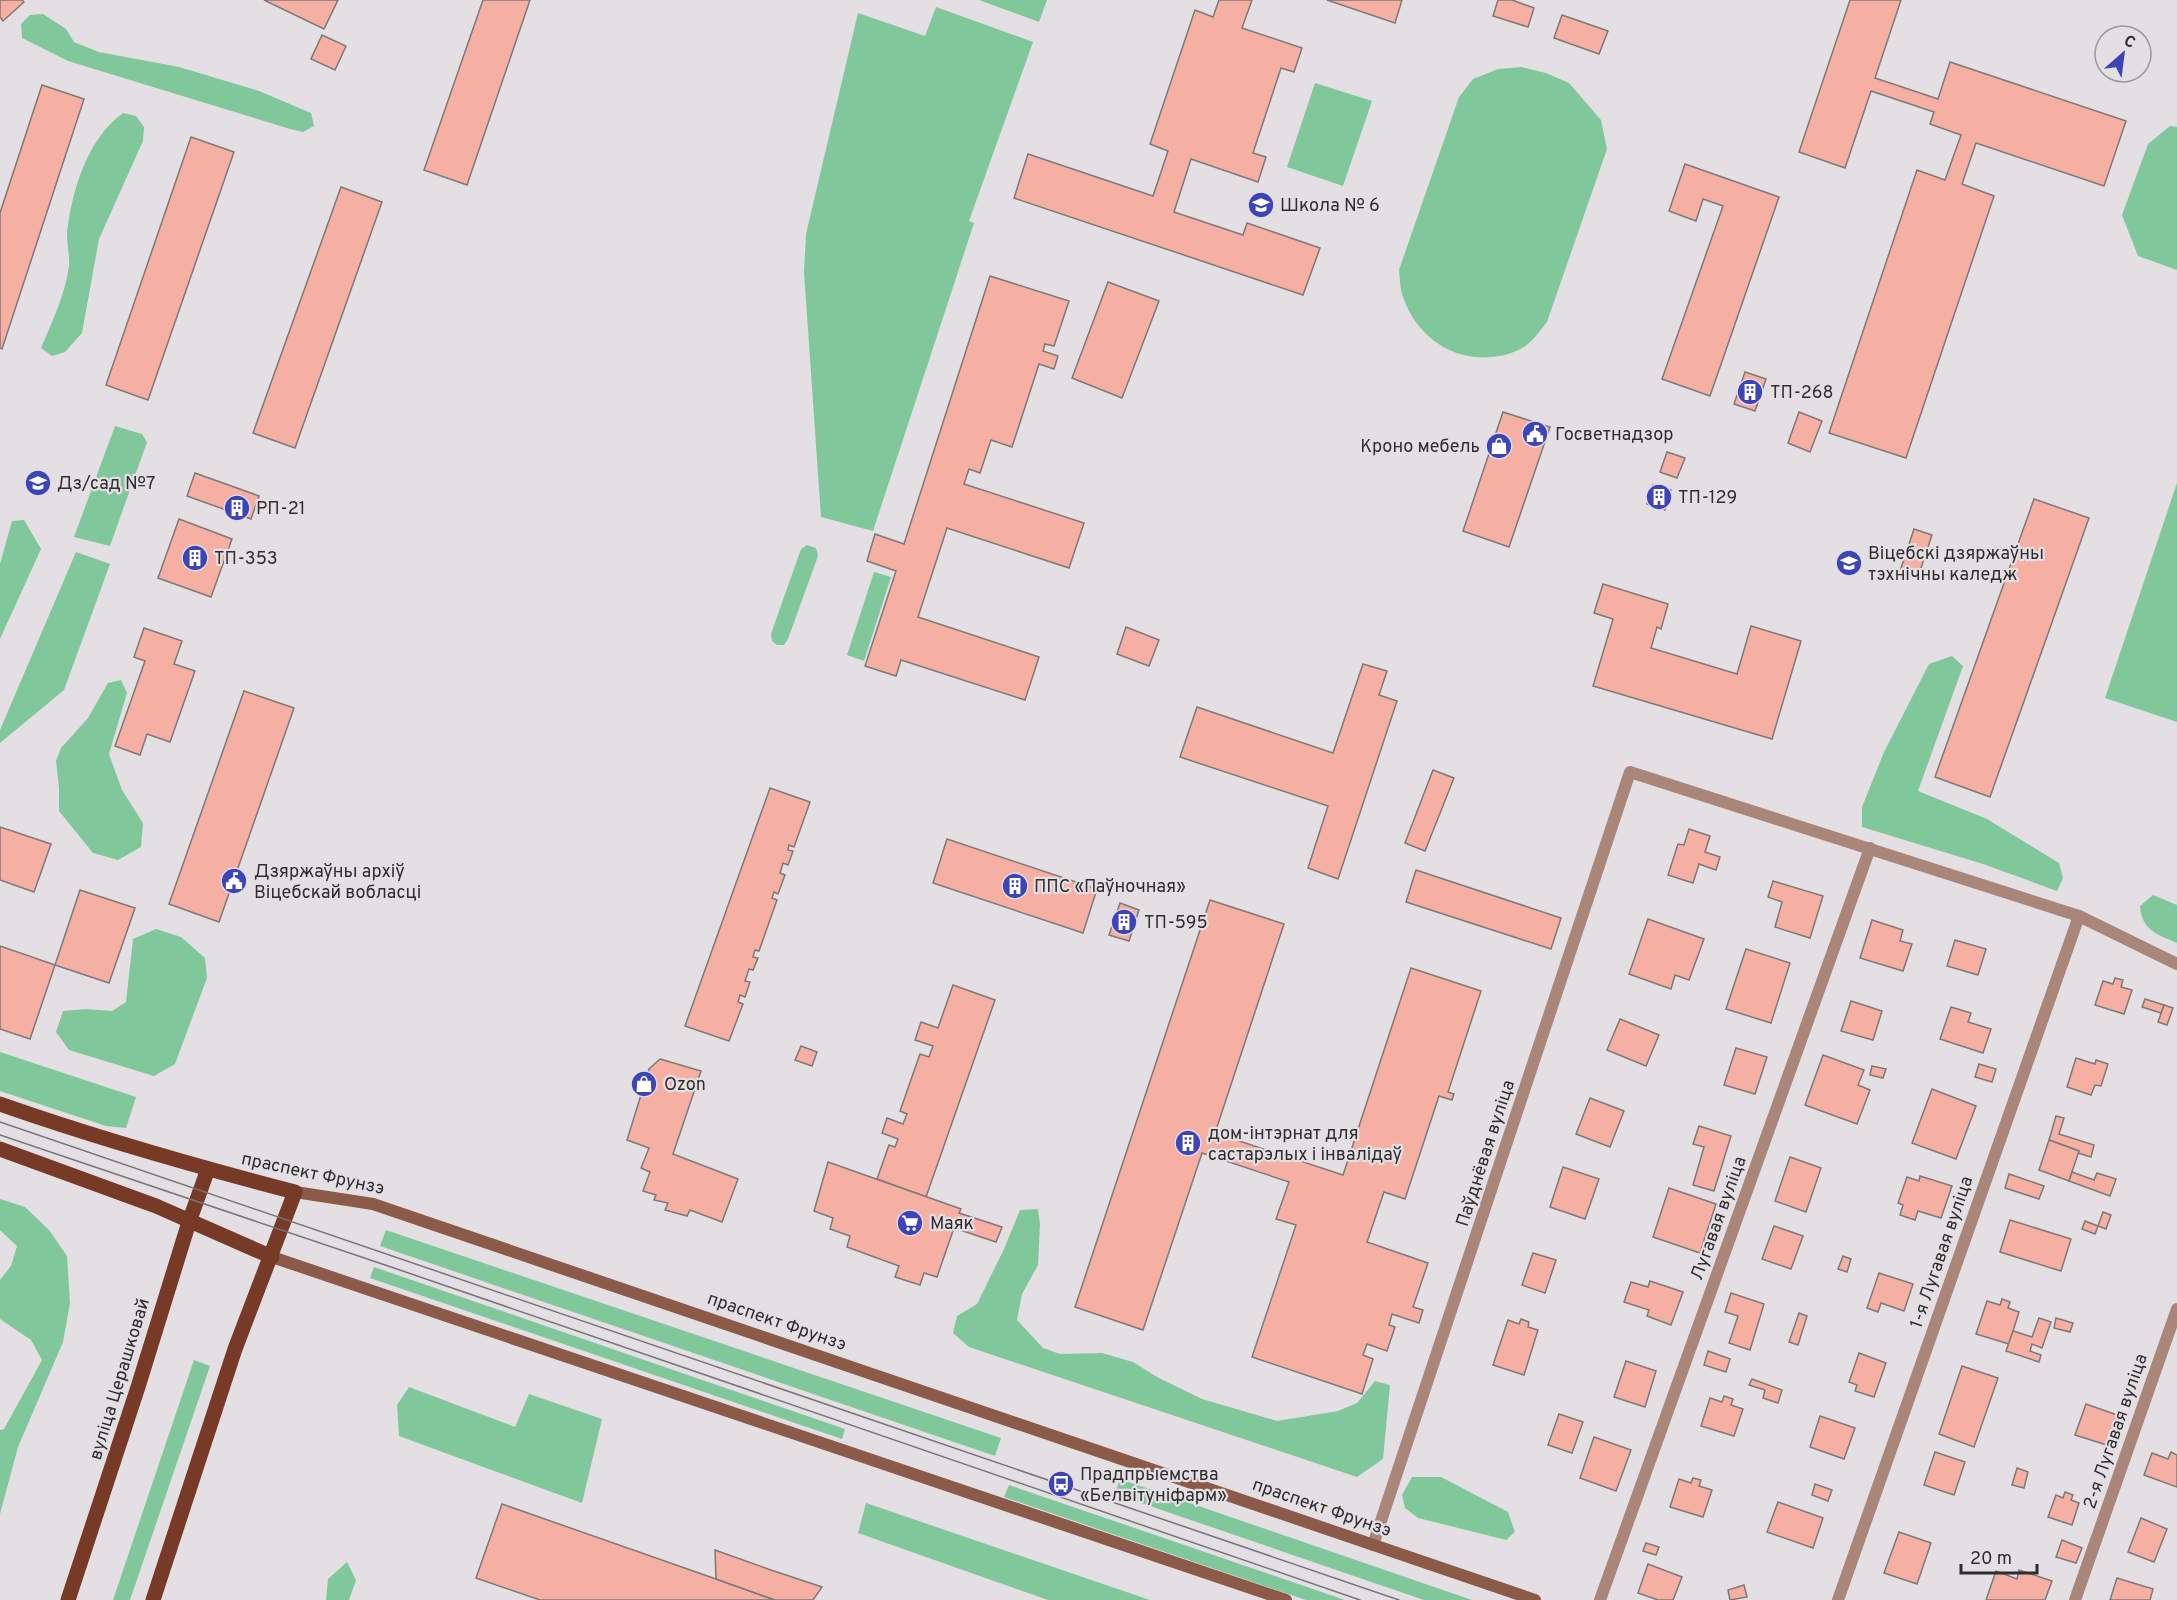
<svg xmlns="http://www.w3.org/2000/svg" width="2177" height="1600" viewBox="0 0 2177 1600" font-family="Overpass,sans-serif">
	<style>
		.green { fill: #80c89c }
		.building { fill: #f5afa3; stroke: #7e7978; stroke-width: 1.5 }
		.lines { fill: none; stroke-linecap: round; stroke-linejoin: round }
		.minor { stroke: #aa867a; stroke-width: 12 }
		.secondary { stroke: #8c5a49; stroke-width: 12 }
		.primary { stroke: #763a26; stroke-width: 15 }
		.tram { stroke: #777477; stroke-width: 1.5 }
		.labels { text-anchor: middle; stroke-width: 4.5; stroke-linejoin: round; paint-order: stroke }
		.poi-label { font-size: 18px; fill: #2f2d2f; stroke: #e3dfe3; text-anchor: start }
		.street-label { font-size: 18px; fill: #2f2d2f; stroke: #e3dfe3 }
	</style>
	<rect width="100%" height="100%" fill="#e3dfe3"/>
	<g class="green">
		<polygon points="979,0 1047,0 1039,22"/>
		<polygon points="936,7 1033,42 969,221 974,223 873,531 821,517 804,272 806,234 858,13 925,36"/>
		<polygon points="43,14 66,29 74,42 99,52 179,67 259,91 311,113 314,126 303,132 290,129 68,61 22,38 21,24 30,15"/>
		<path d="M1521 67 1546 73 1569 83 1601 120 1607 149 1547 322C1541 329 1536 337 1529 343 1519 352 1504 356 1491 357 1451 361 1416 335 1403 297 1400 289 1400 279 1399 270L1459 97 1473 79 1498 69Z"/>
		<polygon points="1315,83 1372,101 1343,186 1287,167"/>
		<path d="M123 113 136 116 144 127 143 141 99 239 82 333 65 352 52 356 41 348C52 322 65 295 69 266 70 253 65 238 68 225 74 184 89 138 123 113Z"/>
		<polygon points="2170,126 2177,127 2177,270 2138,256 2122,215 2148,144"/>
		<polygon points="115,426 142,434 147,442 110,546 74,537"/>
		<polygon points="2177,483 2177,722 2105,698"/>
		<polygon points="24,520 41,549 0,639 0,564 12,521"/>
		<polygon points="807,545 816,548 818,556 788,639 784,645 777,645 772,641 771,634 801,549"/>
		<polygon points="76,552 110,564 64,690 0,743 0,730"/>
		<polygon points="874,572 891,577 864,661 847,655"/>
		<polygon points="1952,656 1963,666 1918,791 1987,819 2059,863 2063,878 2057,891 1983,864 1862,827 1862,807 1884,752 1929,664"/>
		<polygon points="121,680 127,693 109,754 122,790 143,823 141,847 118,860 93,853 59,811 59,788 56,761 61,748 88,718 108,683"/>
		<path d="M2153 895 2177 905V943C2157 934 2142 931 2140 906Z"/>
		<polygon points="156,929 181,937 205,958 207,978 175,1064 154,1076 69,1050 56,1032 63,1011 86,1009 112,1011 126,1002 133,939"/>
		<polygon points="0,1052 136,1097 126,1128 106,1126 0,1091"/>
		<polygon points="0,1199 25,1207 49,1230 67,1256 70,1303 63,1342 18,1447 0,1514 0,1430 4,1429 42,1360 31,1340 0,1319 0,1280 11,1266 17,1246 0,1230"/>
		<polygon points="1038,1209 1040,1224 1038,1265 1022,1294 1017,1320 1043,1348 1060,1354 1102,1353 1133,1362 1157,1377 1202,1399 1277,1421 1338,1411 1357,1403 1375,1381 1390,1385 1383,1459 1357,1477 969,1347 953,1333 957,1316 977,1304 1004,1249 1020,1210"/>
		<polygon points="386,1230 1001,1438 995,1456 380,1246"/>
		<polygon points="374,1267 845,1429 842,1439 370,1278"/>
		<polygon points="194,1360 210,1366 130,1600 113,1600"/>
		<polygon points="409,1387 515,1427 529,1394 602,1419 582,1503 399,1436 397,1405"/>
		<polygon points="1412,1477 1441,1477 1508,1512 1515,1532 1506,1540 1418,1518 1405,1508 1402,1495"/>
		<polygon points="1120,1479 1472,1600 1424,1600 1115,1494"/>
		<polygon points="1009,1485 1345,1600 1306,1600 1004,1497"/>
		<polygon points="866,1503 1150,1600 1048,1600 858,1533"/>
		<polygon points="347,1562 356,1580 349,1600 326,1600 328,1579"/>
	</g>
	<g class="building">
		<polygon points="0,0 22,0 24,2 3,21 0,17"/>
		<polygon points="264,0 338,0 324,29"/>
		<polygon points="483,0 530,0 467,185 424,170"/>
		<polygon points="1219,0 1252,0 1242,28 1302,48 1294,72 1281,68 1253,153 1266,157 1258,182 1191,159 1174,212 1243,235 1247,223 1320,248 1303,295 1014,198 1028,154 1153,196 1168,151 1150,144 1195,10 1213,17"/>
		<polygon points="1327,0 1402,0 1395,23"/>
		<polygon points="1498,0 1512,0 1534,8 1528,27 1493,16"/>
		<polygon points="1850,0 1901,0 1875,78 1938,99 1950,62 2126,121 2104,186 1976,143 1962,184 1994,196 1906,458 1829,433 1917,170 1945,180 1961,135 1930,124 1934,112 1871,91 1845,168 1799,152"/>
		<polygon points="1562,15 1608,31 1599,54 1554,38"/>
		<polygon points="322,35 346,46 335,70 311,59"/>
		<polygon points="42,85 84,99 2,349 0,348 0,213"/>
		<polygon points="191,137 234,152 148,400 106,385"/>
		<polygon points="1685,164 1779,197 1710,396 1662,379 1723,206 1703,199 1696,221 1669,211"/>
		<polygon points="341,187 382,202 295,448 253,433"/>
		<polygon points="990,276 1069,301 1054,346 1045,344 1043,351 1058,356 1054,369 1039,364 1012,447 991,440 980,473 969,469 964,484 1084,523 1069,568 947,528 918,617 1039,657 1025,700 901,660 896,676 865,666 896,571 867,561 875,534 904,544"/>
		<polygon points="1108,282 1159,301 1122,398 1072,378"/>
		<polygon points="1745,372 1766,379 1755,411 1734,404"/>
		<polygon points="1503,412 1550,427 1509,547 1463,531"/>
		<polygon points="1799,412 1822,421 1810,452 1788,443"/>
		<polygon points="1667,452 1685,458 1677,478 1660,472"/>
		<polygon points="195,473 259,496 251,519 187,496"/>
		<polygon points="1653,485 1671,490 1665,510 1647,504"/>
		<polygon points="2034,499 2089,518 1990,797 1935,777"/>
		<polygon points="179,519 232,539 211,597 158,578"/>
		<polygon points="1914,529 1932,535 1918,577 1900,571"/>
		<polygon points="1603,584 1668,604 1661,629 1657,627 1651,648 1737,674 1751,626 1801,641 1772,739 1593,686 1613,619 1594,613"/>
		<polygon points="1126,627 1159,640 1149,666 1117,654"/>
		<polygon points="144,628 182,641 174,664 195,671 170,742 147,734 140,755 115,746 145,661 134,657"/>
		<polygon points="1363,664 1387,671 1379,695 1397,701 1338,879 1308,868 1328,806 1180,757 1197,707 1333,753"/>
		<polygon points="244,691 294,708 219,922 169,904"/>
		<polygon points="1433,770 1454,778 1425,851 1405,843"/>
		<polygon points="770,788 810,802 794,847 789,845 788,850 793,851 788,865 783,863 780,873 785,875 778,894 774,892 772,898 777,900 759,951 755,950 753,957 758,958 753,970 749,969 745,981 750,982 745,997 740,995 738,1002 743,1004 729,1041 685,1026"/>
		<polygon points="0,827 51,844 34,892 0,880"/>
		<polygon points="1689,829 1710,836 1705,852 1720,857 1716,870 1699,864 1693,883 1668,875 1678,844 1684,845"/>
		<polygon points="947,839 1097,889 1083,933 933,883"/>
		<polygon points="1416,870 1561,918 1551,949 1406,902"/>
		<polygon points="1773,881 1823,896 1810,938 1775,927 1782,902 1768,897"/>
		<polygon points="80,890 135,908 109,983 55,965"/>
		<polygon points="1210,900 1284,924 1215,1133 1343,1175 1411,968 1481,991 1448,1092 1454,1094 1452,1100 1439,1096 1405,1199 1384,1192 1367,1242 1428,1263 1413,1307 1423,1310 1419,1323 1392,1314 1389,1325 1395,1327 1387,1351 1367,1344 1363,1355 1373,1359 1362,1394 1252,1357 1296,1225 1276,1219 1289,1182 1202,1153 1143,1330 1075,1307"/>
		<polygon points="1120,903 1139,910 1129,941 1109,935"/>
		<polygon points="1648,919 1704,939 1689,980 1675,975 1671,989 1629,974"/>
		<polygon points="1872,920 1903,930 1900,941 1912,944 1903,971 1860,958"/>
		<polygon points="1955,940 1986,949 1978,975 1947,966"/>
		<polygon points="0,946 55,965 30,1039 0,1029"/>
		<polygon points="1746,949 1790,963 1771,1023 1726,1009"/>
		<polygon points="2115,978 2123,980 2121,987 2132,990 2124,1014 2095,1005 2103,981 2113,984"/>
		<polygon points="953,985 995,1000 926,1197 877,1179 889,1145 895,1147 898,1139 882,1133 887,1118 903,1124 907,1114 900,1111 920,1054 929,1057 933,1046 915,1040 921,1022 938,1028"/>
		<polygon points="2145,999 2164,1005 2161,1013 2142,1007"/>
		<polygon points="1851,1001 1882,1011 1873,1040 1841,1031"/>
		<polygon points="2164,1005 2173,1008 2167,1025 2158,1022"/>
		<polygon points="1951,1007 1971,1013 1968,1022 1991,1029 1983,1053 1940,1039"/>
		<polygon points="1620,1019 1659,1035 1646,1066 1607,1050"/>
		<polygon points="801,1046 817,1052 812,1066 795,1060"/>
		<polygon points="1736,1048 1767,1057 1755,1094 1724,1085"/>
		<polygon points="1823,1055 1864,1070 1858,1085 1870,1090 1857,1124 1805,1105"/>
		<polygon points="2076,1058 2095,1064 2096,1060 2108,1064 2101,1086 2095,1085 2091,1095 2067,1087"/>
		<polygon points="660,1059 701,1071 673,1154 738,1179 722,1222 690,1210 687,1216 665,1210 668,1203 654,1200 656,1195 643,1191 650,1172 641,1168 649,1148 627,1140 649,1069"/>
		<polygon points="1979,1064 1996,1069 1992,1082 1975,1077"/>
		<polygon points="1872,1066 1886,1069 1883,1078 1870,1075"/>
		<polygon points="1932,1089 1976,1106 1956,1159 1912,1143"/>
		<polygon points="1590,1098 1624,1111 1610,1147 1576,1134"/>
		<polygon points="2056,1116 2064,1118 2059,1134 2094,1145 2091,1157 2078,1153 2079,1151 2049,1140"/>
		<polygon points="1699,1126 1731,1136 1714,1191 1693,1185 1704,1147 1693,1144"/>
		<polygon points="2049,1140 2079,1151 2069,1181 2039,1170"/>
		<polygon points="1790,1157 1821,1168 1806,1212 1775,1201"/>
		<polygon points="828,1162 961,1209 959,1213 1002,1227 996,1242 954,1228 937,1277 924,1273 920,1285 895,1277 899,1266 847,1247 850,1236 830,1229 833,1218 814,1211"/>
		<polygon points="1563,1167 1599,1179 1585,1219 1550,1207"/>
		<polygon points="2072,1172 2094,1180 2097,1173 2116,1179 2110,1196 2069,1181"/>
		<polygon points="2009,1174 2044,1186 2039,1199 2005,1188"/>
		<polygon points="1920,1176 1952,1186 1941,1218 1918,1211 1915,1220 1900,1215 1903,1205 1898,1203 1907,1177 1919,1181"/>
		<polygon points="1669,1188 1716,1204 1700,1253 1653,1237"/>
		<polygon points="2103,1212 2111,1215 2106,1229 2098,1226"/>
		<polygon points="2010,1220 2071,1239 2061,1271 2000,1252"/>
		<polygon points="2085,1221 2098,1226 2095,1234 2082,1229"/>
		<polygon points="1774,1226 1803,1236 1791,1269 1762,1259"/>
		<polygon points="1533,1253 1556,1260 1545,1293 1522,1285"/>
		<polygon points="1843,1256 1851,1259 1847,1272 1838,1269"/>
		<polygon points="1879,1273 1913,1284 1904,1311 1881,1303 1878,1312 1867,1308"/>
		<polygon points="1650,1281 1683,1292 1671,1325 1647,1316 1649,1310 1624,1302 1631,1282 1648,1287"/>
		<polygon points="1731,1293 1764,1304 1750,1350 1729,1343 1738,1316 1725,1312"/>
		<polygon points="2002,1299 2010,1302 2008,1308 2019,1312 2009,1344 1976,1334 1987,1301 2000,1305"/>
		<polygon points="1799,1313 1807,1316 1798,1345 1789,1342"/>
		<polygon points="2039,1318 2051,1322 2042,1348 2032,1344 2030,1351 2041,1355 2039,1362 2006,1351 2013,1331 2032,1337"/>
		<polygon points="2056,1318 2073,1323 2070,1332 2054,1328"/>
		<polygon points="1521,1319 1529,1322 1528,1327 1538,1330 1524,1375 1493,1365 1508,1320 1519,1324"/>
		<polygon points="1708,1351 1730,1359 1726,1372 1704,1365"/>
		<polygon points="1859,1353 1886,1363 1874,1397 1855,1391 1857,1385 1849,1382"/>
		<polygon points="1626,1361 1656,1371 1645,1407 1614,1397"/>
		<polygon points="1962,1366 1998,1378 1974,1447 1939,1434"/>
		<polygon points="1752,1379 1782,1390 1778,1403 1763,1398 1765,1390 1749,1385"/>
		<polygon points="1724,1396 1733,1399 1731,1405 1743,1409 1734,1436 1701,1426 1710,1398 1722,1402"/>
		<polygon points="2086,1404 2117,1415 2107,1445 2075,1435"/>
		<polygon points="1559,1414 1583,1422 1572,1453 1548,1445"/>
		<polygon points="1820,1416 1855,1428 1844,1459 1810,1447"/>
		<polygon points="1594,1437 1631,1450 1616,1491 1580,1478"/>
		<polygon points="1935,1452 1965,1462 1954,1495 1924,1485"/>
		<polygon points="2171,1452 2177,1455 2177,1487 2144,1475 2152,1453 2168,1459"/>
		<polygon points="2017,1468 2028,1472 2024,1488 2012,1485"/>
		<polygon points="1693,1478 1701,1480 1699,1486 1712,1490 1703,1517 1670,1507 1679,1479 1691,1483"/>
		<polygon points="1815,1484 1832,1490 1828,1501 1812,1495"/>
		<polygon points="2065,1492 2073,1495 2071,1500 2079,1503 2072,1525 2048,1517 2056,1495 2063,1498"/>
		<polygon points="1778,1502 1823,1518 1813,1548 1767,1532"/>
		<polygon points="502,1504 716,1579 775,1600 540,1600 476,1578"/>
		<polygon points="2141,1518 2167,1529 2154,1562 2128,1552"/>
		<polygon points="1899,1532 1931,1543 1917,1584 1884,1573"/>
		<polygon points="2062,1540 2082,1548 2076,1563 2056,1557"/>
		<polygon points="1646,1543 1659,1547 1656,1555 1643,1551"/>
		<polygon points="715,1550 768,1569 822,1587 813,1600 775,1600 716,1579"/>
		<polygon points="1648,1564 1682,1577 1673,1600 1658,1600 1638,1593"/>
		<polygon points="2019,1570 2052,1581 2045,1600 1986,1600 1996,1571 2017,1579"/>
		<polygon points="2117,1578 2153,1589 2150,1600 2110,1600"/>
		<polygon points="1744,1585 1747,1597 1730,1600 1728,1590"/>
	</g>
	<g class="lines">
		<g class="minor">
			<polyline points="1373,1545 1630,772 2079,916 2177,964"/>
			<polyline points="1600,1600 1870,848"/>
			<polyline points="1838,1600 2079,916"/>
			<polyline points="2075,1600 2177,1309"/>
		</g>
		<g class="secondary">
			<polyline points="295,1192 373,1204 1535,1600"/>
			<polyline points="272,1257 1286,1600"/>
		</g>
		<g class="primary">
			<path d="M0 1104C97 1138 195 1166 295 1192L235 1349 153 1600"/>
			<polyline points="0,1149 156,1206 272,1257"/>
			<polyline points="68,1600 138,1387 189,1222 208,1169"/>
		</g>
		<g class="tram">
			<polyline points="0,1122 1399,1600"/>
			<polyline points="0,1135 394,1268 1360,1600"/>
		</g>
	</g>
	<defs>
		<g id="school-disc" transform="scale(1.35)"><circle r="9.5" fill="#3c44b8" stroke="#e3dfe3"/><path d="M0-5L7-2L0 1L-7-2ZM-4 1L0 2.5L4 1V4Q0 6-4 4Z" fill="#fff"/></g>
		<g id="building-disc" transform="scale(1.35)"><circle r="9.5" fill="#3c44b8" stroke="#e3dfe3"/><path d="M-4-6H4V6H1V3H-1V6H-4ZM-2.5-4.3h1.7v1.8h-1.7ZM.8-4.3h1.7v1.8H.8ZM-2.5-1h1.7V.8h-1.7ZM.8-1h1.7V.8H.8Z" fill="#fff"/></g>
		<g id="civic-disc" transform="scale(1.35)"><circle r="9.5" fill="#3c44b8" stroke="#e3dfe3"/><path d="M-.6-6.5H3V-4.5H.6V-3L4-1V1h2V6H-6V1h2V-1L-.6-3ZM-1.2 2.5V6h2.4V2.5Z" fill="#fff"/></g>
		<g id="shop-disc" transform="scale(1.35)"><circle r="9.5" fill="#3c44b8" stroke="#e3dfe3"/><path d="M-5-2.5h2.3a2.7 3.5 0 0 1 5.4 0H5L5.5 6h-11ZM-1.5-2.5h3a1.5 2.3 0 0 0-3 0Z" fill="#fff"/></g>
		<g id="university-disc" transform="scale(1.35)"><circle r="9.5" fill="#3c44b8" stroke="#e3dfe3"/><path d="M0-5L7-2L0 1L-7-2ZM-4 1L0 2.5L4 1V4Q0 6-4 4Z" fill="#fff"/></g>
		<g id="supermarket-disc" transform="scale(1.35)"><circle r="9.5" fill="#3c44b8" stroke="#e3dfe3"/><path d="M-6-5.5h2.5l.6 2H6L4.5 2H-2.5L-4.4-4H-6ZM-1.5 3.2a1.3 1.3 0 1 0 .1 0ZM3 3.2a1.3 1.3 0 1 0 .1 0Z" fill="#fff"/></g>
		<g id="bus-disc" transform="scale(1.35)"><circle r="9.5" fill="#3c44b8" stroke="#e3dfe3"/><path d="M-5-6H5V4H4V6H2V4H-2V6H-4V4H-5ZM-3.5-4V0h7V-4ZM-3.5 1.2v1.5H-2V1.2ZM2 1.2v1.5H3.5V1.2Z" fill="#fff"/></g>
	</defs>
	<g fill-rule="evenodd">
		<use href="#school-disc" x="1261" y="205"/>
		<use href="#building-disc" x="1750" y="392"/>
		<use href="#civic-disc" x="1535" y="434"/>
		<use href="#shop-disc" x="1499" y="446"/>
		<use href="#school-disc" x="38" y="483"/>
		<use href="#building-disc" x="1659" y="497"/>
		<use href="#building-disc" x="237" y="508"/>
		<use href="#building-disc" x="195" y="558"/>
		<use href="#university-disc" x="1849" y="563"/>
		<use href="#civic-disc" x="234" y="881"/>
		<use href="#building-disc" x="1015" y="886"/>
		<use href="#building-disc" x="1124" y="922"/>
		<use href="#shop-disc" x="644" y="1084"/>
		<use href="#building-disc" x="1188" y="1143"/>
		<use href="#supermarket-disc" x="910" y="1223"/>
		<use href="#bus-disc" x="1061" y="1484"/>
	</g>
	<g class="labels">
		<g class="poi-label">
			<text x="1280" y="211">Школа № 6</text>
			<text x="1770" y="398">ТП-268</text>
			<text x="1555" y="440">Госветнадзор</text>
			<text x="1480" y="452" text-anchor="end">Кроно мебель</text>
			<text x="57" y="489">Дз/сад №7</text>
			<text x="1678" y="503">ТП-129</text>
			<text x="256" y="514">РП-21</text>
			<text x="1868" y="559">Віцебскі дзяржаўны<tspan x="1868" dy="21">тэхнічны каледж</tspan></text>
			<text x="214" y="564">ТП-353</text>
			<text x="254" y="877">Дзяржаўны архіў<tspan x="254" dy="21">Віцебскай вобласці</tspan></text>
			<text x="1034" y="892">ППС «Паўночная»</text>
			<text x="1144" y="928">ТП-595</text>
			<text x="664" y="1090">Ozon</text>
			<text x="1208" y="1139">дом-інтэрнат для<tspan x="1208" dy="21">састарэлых і інвалідаў</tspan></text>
			<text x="930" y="1229">Маяк</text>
			<text x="1080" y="1480">Прадпрыемства<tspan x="1080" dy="21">«Белвітуніфарм»</tspan></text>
		</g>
		<g class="street-label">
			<text transform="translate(1485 1153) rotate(-72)" y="6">Паўднёвая вуліца</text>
			<text transform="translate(313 1173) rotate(12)" y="6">праспект Фрунзэ</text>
			<text transform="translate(1718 1218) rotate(-70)" y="6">Лугавая вуліца</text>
			<text transform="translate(1941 1252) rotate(-71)" y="6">1-я Лугавая вуліца</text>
			<text transform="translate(777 1321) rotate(19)" y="6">праспект Фрунзэ</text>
			<text transform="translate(119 1379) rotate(-73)" y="6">вуліца Церашковай</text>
			<text transform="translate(2115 1431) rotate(-71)" y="6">2-я Лугавая вуліца</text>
			<text transform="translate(1322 1507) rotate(19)" y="6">праспект Фрунзэ</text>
		</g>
	</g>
	<g transform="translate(2123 54) rotate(28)"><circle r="28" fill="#e3dfe3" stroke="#9b989b" stroke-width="1.5"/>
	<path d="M0-4.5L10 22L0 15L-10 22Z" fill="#3c44b8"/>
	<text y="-9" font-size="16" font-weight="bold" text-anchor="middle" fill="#2f2d2f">С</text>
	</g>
	<path d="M1961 1564v9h76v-9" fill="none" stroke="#2f2d2f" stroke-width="3"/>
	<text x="1970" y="1564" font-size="18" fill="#2f2d2f" stroke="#e3dfe3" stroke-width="4.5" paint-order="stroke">20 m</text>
</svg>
